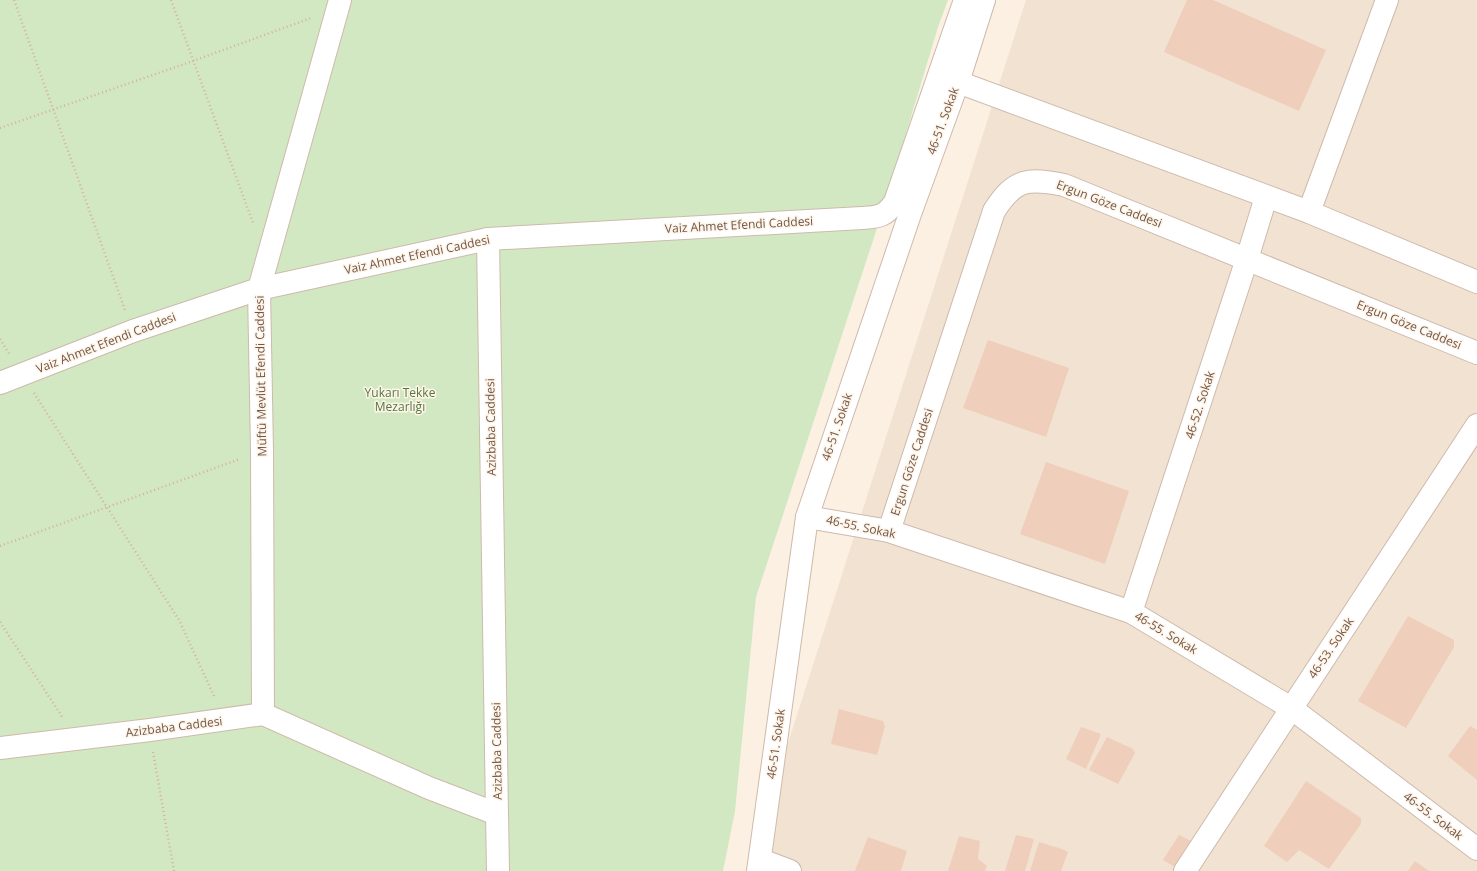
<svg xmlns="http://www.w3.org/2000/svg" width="1477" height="871" viewBox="0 0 1477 871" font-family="'Open Sans',sans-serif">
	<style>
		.residential { fill: #f2e2d1 }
		.green { fill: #d2e8c2 }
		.building { fill: #efcebb }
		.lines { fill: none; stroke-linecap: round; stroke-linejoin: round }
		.minor-casing { stroke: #cebaac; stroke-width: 24 }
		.path { stroke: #d4b19e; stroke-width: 2.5; stroke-dasharray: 1 3; stroke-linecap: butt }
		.minor { stroke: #fff; stroke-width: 22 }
		.labels { text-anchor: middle; stroke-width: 3; stroke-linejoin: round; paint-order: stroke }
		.street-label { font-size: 12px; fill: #71564a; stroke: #fef5e8 }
		.park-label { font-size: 12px; fill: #547742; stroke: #fef5e8 }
	</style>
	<rect width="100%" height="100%" fill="#fbf0e2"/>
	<polygon class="residential" points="1026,0 1477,0 1477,871 747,871"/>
	<polygon class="green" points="0,0 948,0 938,27 883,210 756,597 735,811 723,871 0,871"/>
	<g class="building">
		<polygon points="1187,0 1213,0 1326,50 1299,111 1164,52"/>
		<polygon points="988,340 1069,368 1046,437 963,408"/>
		<polygon points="1046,462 1129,491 1105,564 1020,534"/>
		<polygon points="1408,616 1454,640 1454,647 1406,728 1358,701"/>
		<polygon points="839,709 883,721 885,726 877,755 831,744"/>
		<polygon points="1470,726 1477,730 1477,780 1448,756"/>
		<polygon points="1081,727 1101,734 1086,769 1066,759"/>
		<polygon points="1107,737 1133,749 1135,753 1118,784 1089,770"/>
		<polygon points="1306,781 1361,818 1361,824 1329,869 1299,850 1287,862 1264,846"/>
		<polygon points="1016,835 1034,839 1025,871 1005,871"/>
		<polygon points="1179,835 1193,842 1182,871 1163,860"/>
		<polygon points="959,836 980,841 978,859 987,866 985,871 948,871"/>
		<polygon points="868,837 907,851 901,871 855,871"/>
		<polygon points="1039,842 1062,849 1068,852 1061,871 1030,871"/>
		<polygon points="1415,861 1429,871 1408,871"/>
	</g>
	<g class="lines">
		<g class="minor-casing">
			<g id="minor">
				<polyline points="958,82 1309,212 1477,282"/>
				<polyline points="1309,212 1387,0"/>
				<path d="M0 383 133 331 259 289 488 239 862 218C878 217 885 217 895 202L965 0"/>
				<polyline points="807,517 889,531 1131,612 1291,708 1477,849"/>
				<path d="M889 531 994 211C1015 178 1028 178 1064 185L1477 353"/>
				<polyline points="1131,612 1247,259 1266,197"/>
				<polyline points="263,714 262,450 259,289 340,0"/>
				<polyline points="0,748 150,730 263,714 429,788 497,814 488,239"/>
				<polyline points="497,814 498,871"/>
				<polyline points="761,860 790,871"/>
				<polyline points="758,871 807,517 910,214 958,82 984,0"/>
				<polyline points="1185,871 1477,425"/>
			</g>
		</g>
		<g class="path">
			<polyline points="14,0 125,310"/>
			<polyline points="171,0 253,223"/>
			<polyline points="0,128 193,61 311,18"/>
			<polyline points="0,339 10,355"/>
			<polyline points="34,393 179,620 215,698"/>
			<polyline points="0,546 240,459"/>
			<polyline points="0,622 63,718"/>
			<polyline points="153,752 174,871"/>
		</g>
		<use href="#minor" class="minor"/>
	</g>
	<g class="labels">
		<g class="street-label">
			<text transform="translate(943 121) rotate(-70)" y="4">46-51. Sokak</text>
			<text transform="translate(1109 204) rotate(21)" y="4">Ergun Göze Caddesi</text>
			<text transform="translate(739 225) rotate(-3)" y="4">Vaiz Ahmet Efendi Caddesi</text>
			<text transform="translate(417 255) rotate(-12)" y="4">Vaiz Ahmet Efendi Caddesi</text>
			<text transform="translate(1409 325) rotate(22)" y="4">Ergun Göze Caddesi</text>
			<text transform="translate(106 343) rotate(-21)" y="4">Vaiz Ahmet Efendi Caddesi</text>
			<text transform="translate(261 376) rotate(-91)" y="4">Müftü Mevlüt Efendi Caddesi</text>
			<text transform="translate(1200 405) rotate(-72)" y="4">46-52. Sokak</text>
			<text transform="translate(491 427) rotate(-91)" y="4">Azizbaba Caddesi</text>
			<text transform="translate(837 427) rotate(-71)" y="4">46-51. Sokak</text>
			<text transform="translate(912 462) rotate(-72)" y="4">Ergun Göze Caddesi</text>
			<text transform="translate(861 527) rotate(12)" y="4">46-55. Sokak</text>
			<text transform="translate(1166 633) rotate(31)" y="4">46-55. Sokak</text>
			<text transform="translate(1331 648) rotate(-56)" y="4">46-53. Sokak</text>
			<text transform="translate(174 727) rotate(-7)" y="4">Azizbaba Caddesi</text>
			<text transform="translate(776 744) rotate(-82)" y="4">46-51. Sokak</text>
			<text transform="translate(497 751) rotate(-91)" y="4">Azizbaba Caddesi</text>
			<text transform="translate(1433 816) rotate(37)" y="4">46-55. Sokak</text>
		</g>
		<g class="park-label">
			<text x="400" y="397">Yukarı Tekke<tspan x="400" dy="14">Mezarlığı</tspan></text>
		</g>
	</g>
</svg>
